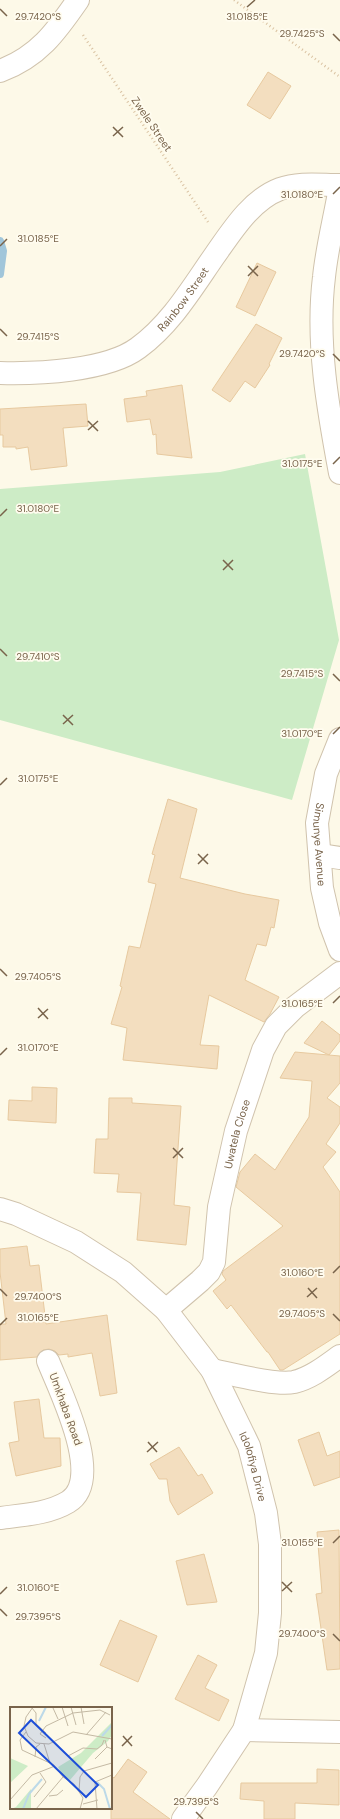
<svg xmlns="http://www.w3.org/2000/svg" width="340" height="1819" viewBox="0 0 340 1819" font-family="'DM Sans',sans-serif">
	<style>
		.green { fill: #cdecc6 }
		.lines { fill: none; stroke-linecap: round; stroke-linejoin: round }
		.stream { stroke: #a1c6da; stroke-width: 8 }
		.building { fill: #f3debf; stroke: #e7c99f }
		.minor-casing { stroke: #d0c3ad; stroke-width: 24 }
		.path { stroke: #d9c2a1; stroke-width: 2.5; stroke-dasharray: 1 3; stroke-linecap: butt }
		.minor { stroke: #fff; stroke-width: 22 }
		.ticks { fill: none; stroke: #79644b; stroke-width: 1.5 }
		.labels { text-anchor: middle; stroke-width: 3.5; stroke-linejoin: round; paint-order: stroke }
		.street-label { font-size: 11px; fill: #79644b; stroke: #fffcef }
		.inset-river { fill: none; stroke: #bcd9e8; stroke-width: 2 }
		.inset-road { fill: none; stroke: #c4b9a4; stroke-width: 1 }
		.view { fill: #1d4ed8; fill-opacity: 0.15; stroke: #1d4ed8; stroke-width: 2 }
		.inset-edge { fill: none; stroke: #79644b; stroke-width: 2 }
		.ticks-label { font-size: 10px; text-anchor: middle; fill: #79644b; stroke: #fffcef; stroke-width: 3.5; stroke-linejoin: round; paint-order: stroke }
	</style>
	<rect width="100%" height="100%" fill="#fdf9e8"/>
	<polygon class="green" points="305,454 339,640 292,800 0,720 0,489 220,472"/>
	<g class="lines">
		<polyline class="stream" points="0,241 3,251 0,274"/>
	</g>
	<g class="building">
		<polygon points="268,72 291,86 270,119 247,105"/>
		<polygon points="257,263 276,272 255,316 236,307"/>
		<polygon points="256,324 282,338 269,364 270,365 255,388 245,381 230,402 212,390"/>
		<polygon points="182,385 192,458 157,454 156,434 153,435 150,419 127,422 124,399 147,396 146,391"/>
		<polygon points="86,404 88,426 63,428 67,466 31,470 28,447 16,449 16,447 3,447 3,435 0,435 0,409"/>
		<polygon points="168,799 197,809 180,878 245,894 279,900 274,928 271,927 266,946 257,944 245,980 279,997 270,1014 264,1022 209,995 200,1045 219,1046 217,1069 123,1060 127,1028 111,1024 122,987 120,986 129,946 140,948 156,884 148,882 155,855 152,854"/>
		<polygon points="322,1021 340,1035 340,1041 329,1055 304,1043"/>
		<polygon points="295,1052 340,1056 340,1083 327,1098 340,1107 340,1123 326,1144 336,1152 323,1167 340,1192 340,1334 283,1370 280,1370 268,1352 267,1352 231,1305 227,1309 213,1291 226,1280 222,1274 223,1271 283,1226 236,1187 240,1172 255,1154 275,1170 309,1117 312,1081 280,1078"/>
		<polygon points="32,1087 57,1088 56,1123 8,1120 9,1100 32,1101"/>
		<polygon points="109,1098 132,1098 132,1103 181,1106 174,1205 190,1207 186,1245 137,1240 141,1193 117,1192 119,1174 94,1173 96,1139 108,1139"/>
		<polygon points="27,1246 30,1266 39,1265 46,1324 107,1315 117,1393 100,1396 92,1353 68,1357 68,1354 59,1355 55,1351 49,1349 43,1350 37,1357 0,1360 0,1324 6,1324 0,1272 0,1249"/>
		<polygon points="39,1399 44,1438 60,1438 61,1466 16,1476 9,1443 19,1441 14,1402"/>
		<polygon points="319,1432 327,1456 340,1451 340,1477 314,1486 298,1440"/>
		<polygon points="179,1447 198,1476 202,1474 213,1493 178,1515 170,1501 167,1479 159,1479 150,1464"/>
		<polygon points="339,1530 340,1669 327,1670 316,1594 322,1593 317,1532"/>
		<polygon points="204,1554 217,1602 187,1605 176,1561"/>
		<polygon points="120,1620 157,1636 138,1682 100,1665"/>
		<polygon points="198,1655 217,1665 205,1688 229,1700 219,1721 175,1699"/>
		<polygon points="128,1759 147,1772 133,1792 170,1819 111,1819 111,1776 114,1778"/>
		<polygon points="317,1769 339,1770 339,1805 295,1803 295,1819 264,1819 264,1801 240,1799 241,1783 317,1783"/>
	</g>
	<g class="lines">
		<g class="minor-casing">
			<g id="minor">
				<path d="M0 71C38 57 56 32 78 0"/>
				<path d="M340 187C335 217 327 247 324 277 316 342 328 409 340 473"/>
				<path id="s1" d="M0 373C38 374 107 371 138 348 171 324 192 288 215 255 232 231 251 200 280 189 299 182 320 185 340 185"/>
				<path id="s2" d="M340 739 326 774 317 823 322 888 330 923 340 950"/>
				<polyline points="320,855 340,858"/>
				<path id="s3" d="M0 1209 16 1214 76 1242 123 1272 166 1310 212 1370 249 1446 266 1513 270 1544V1613L266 1653 244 1730 207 1786 183 1819"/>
				<path id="s4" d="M166 1310 200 1281 209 1272 214 1262 219 1207 236 1131 263 1050 276 1026 295 1007 340 973"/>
				<path d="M212 1370C233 1374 275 1386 294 1382 311 1378 326 1366 340 1356"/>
				<path d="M0 1518C22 1515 48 1514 68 1502 105 1480 60 1391 48 1361"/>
				<polyline points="244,1730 340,1732"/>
			</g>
		</g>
		<g class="path">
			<polyline points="234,0 340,77"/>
			<polyline points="83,35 208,222"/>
		</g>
		<use href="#minor" class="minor"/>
	</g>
	<path class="ticks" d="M247 7 255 0M0 9 7 16M333 34 340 41M113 127 123 137M113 136 123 127M333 194 340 187M0 246 7 239M248 266 258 276M248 276 258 266M0 329 7 336M333 354 340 361M88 421 98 431M88 430 98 421M333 464 340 457M0 516 7 509M223 560 233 570M223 570 233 560M0 649 7 656M333 674 340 681M63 715 73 725M63 724 73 715M333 734 340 727M0 785 7 778M198 854 208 864M198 864 208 854M0 969 7 976M333 1003 340 996M38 1008 48 1019M38 1018 48 1009M0 1055 7 1048M173 1148 183 1158M173 1158 183 1148M333 1273 340 1266M308 1288 317 1298M0 1289 7 1296M307 1297 317 1288M333 1314 340 1321M0 1325 7 1318M148 1442 157 1452M147 1452 158 1442M333 1543 340 1536M282 1582 292 1592M282 1591 292 1582M0 1594 7 1587M0 1609 7 1616M333 1634 340 1641M123 1736 132 1746M122 1746 132 1736M196 1812 203 1819"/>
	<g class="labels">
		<g class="street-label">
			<text transform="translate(152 124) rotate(56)" y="4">Zwele Street</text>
			<text dy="4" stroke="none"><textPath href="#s1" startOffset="209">Rainbow Street</textPath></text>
			<text dy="4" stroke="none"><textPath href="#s2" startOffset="109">Simunye Avenue</textPath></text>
			<text dy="4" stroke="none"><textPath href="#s4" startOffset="199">Uwatela Close</textPath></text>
			<text transform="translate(66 1409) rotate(70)" y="4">Umkhaba Road</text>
			<text dy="4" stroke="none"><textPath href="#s3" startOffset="377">Idolofiya Drive</textPath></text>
		</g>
	</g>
	<g transform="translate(10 1707)">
		<rect width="102" height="102" fill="#fdf9e8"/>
		<path d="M102 15V28L98 34 83 46 60 73 52 67 48 60 71 46ZM0 51 18 59 0 76ZM21 82V102H1L6 100Z" fill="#cdecc6"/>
		<path class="inset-river" d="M29 14 36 0M92 29 102 18M87 75 94 82 100 102M13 102 19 87 32 72"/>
		<path class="inset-road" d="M23 0 16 10 14 19 18 29 26 36 39 37 63 25 102 32M52 0 58 19M61 0 66 18M71 0 74 17M22 1 26 6V17L36 26M43 1 48 12M16 25 10 33 12 43 44 58 53 70 64 77 73 91 70 102M76 28 96 5M36 31 30 27 36 19 63 6 90 3 100 8M95 33 97 40 102 42M34 37 40 56M58 49 73 41 87 42 92 38 94 33M25 50 26 40 30 37M85 52 97 40M69 84 70 70 74 64 102 56M39 89 47 88 53 83M24 90 36 75 30 66M0 93 22 68 45 59M73 97 88 93M26 102 53 70M87 102 85 75 102 68"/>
		<path class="view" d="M21 13 88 78 76 90 9 26Z"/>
		<rect width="102" height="102" class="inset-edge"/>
	</g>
	<g class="ticks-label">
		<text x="38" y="20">29.7420°S</text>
		<text x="247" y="20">31.0185°E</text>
		<text x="302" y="37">29.7425°S</text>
		<text x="302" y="198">31.0180°E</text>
		<text x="38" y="242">31.0185°E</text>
		<text x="38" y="340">29.7415°S</text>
		<text x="302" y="357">29.7420°S</text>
		<text x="302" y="467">31.0175°E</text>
		<text x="38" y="512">31.0180°E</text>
		<text x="38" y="660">29.7410°S</text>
		<text x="302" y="677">29.7415°S</text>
		<text x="302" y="737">31.0170°E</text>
		<text x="38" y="782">31.0175°E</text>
		<text x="38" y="980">29.7405°S</text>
		<text x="302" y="1007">31.0165°E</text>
		<text x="38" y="1051">31.0170°E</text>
		<text x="302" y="1276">31.0160°E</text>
		<text x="38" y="1300">29.7400°S</text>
		<text x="302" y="1317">29.7405°S</text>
		<text x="38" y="1321">31.0165°E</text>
		<text x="302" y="1546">31.0155°E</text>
		<text x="38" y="1591">31.0160°E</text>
		<text x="38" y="1620">29.7395°S</text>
		<text x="302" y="1637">29.7400°S</text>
		<text x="196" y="1805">29.7395°S</text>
	</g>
</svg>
